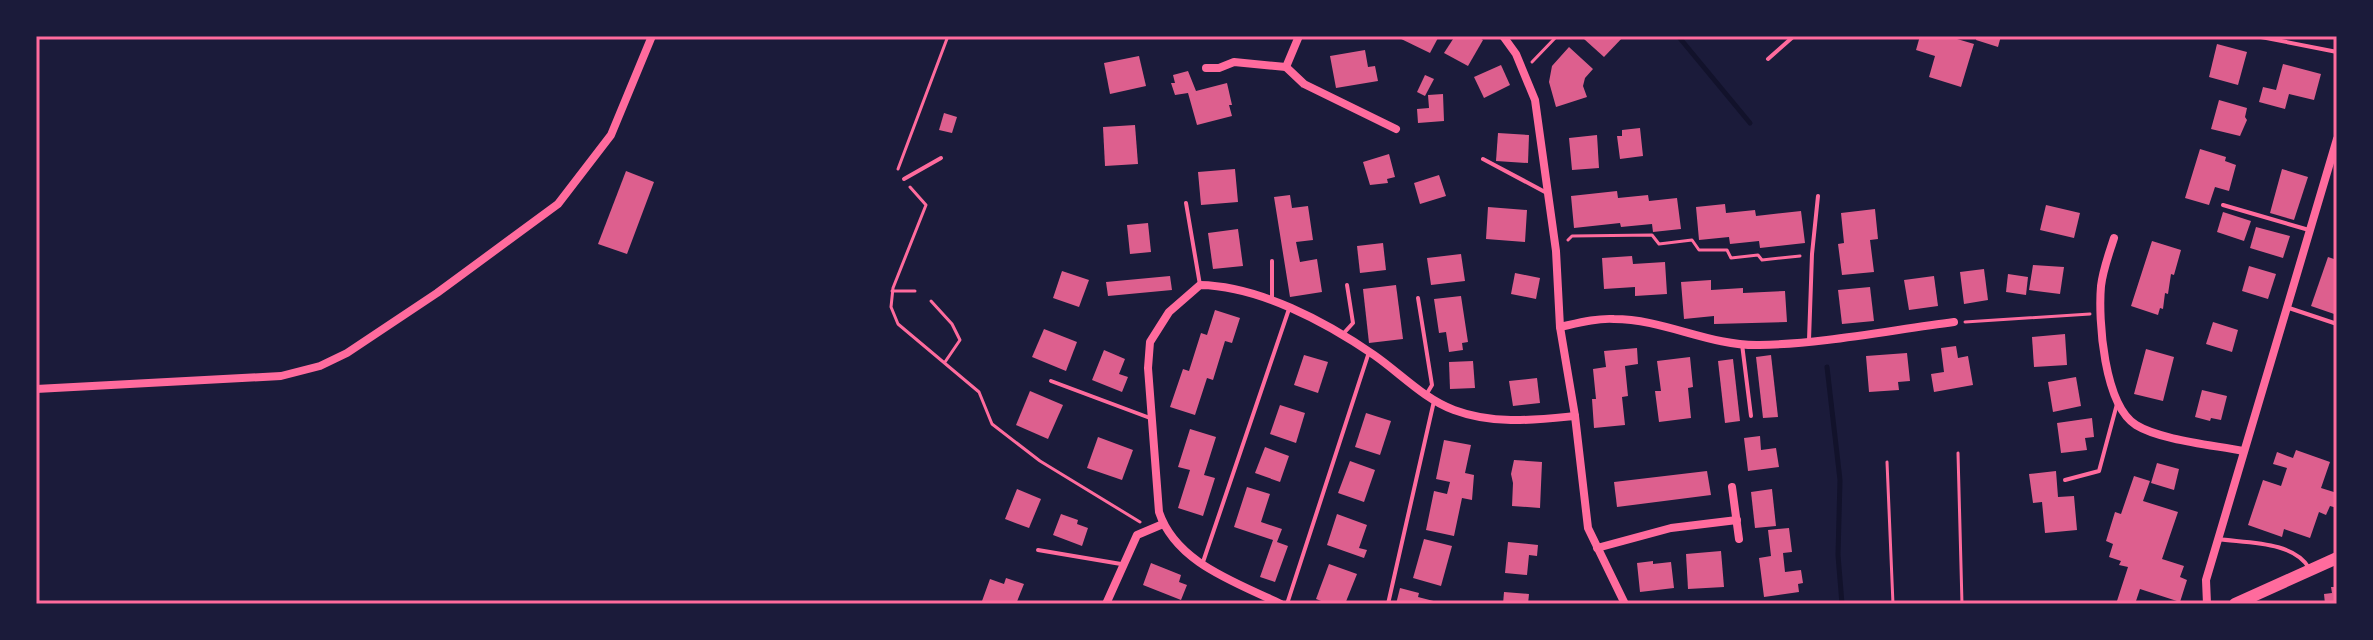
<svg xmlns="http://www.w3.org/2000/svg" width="2373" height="640" viewBox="0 0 2373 640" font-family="Rubik,sans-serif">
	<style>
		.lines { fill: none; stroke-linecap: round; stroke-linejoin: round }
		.stream { stroke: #12122b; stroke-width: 5 }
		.building { fill: #dd5f8e }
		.path { stroke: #ff6b9d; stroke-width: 3 }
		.service { stroke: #ff6b9d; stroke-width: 4 }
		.minor { stroke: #ff6b9d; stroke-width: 8 }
		.primary { stroke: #ff6b9d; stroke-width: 12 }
		.neatline { fill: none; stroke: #ff6b9d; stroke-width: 3 }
	</style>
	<rect width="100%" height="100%" fill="#1b1b3a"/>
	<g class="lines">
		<g class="stream">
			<polyline points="1678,36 1750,123"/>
			<polyline points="1827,367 1840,480 1838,555 1842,604"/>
		</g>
	</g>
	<g class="building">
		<polygon points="1395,36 1439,36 1430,53"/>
		<polygon points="1455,36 1476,36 1483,40 1468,66 1444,53"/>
		<polygon points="1586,36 1624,36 1604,57 1584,39"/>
		<polygon points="1920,36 1947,36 1974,44 1961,87 1929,77 1935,56 1916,50"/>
		<polygon points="1977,36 2001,36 1998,47 1976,40"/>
		<polygon points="2217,44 2247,52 2238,85 2209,77"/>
		<polygon points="1569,47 1593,69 1585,78 1583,86 1587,97 1556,107 1549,82 1552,66"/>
		<polygon points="1365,50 1368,67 1375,66 1378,81 1336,88 1330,56"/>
		<polygon points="1139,56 1146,86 1110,94 1104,63"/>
		<polygon points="2283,64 2321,74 2314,100 2289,94 2285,109 2259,102 2263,87 2276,90"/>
		<polygon points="1501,65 1510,85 1484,98 1474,77"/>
		<polygon points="1188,71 1196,91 1227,83 1232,105 1229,105 1232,116 1197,125 1188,93 1175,95 1171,83 1175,83 1173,75"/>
		<polygon points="1425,75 1434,79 1425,96 1417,92"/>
		<polygon points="1443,94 1444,121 1418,123 1417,109 1429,108 1428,95"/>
		<polygon points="2219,100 2247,108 2245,117 2247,120 2240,136 2211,129"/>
		<polygon points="944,113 957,117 952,133 939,130"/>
		<polygon points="1135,125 1138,164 1105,166 1103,127"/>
		<polygon points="1640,128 1643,156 1620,159 1617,136 1622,136 1622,130"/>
		<polygon points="1498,133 1529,135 1528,163 1496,161"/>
		<polygon points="1597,135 1599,168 1572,170 1569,138"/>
		<polygon points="2200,149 2226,157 2225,161 2236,165 2229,191 2215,187 2209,205 2185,198"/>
		<polygon points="1389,154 1395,177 1387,179 1388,183 1370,185 1363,162"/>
		<polygon points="1235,169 1238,202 1201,205 1198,172"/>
		<polygon points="2282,169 2308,177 2294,220 2270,213"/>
		<polygon points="626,171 654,182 627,254 598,244"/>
		<polygon points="1439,175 1446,196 1420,204 1414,183"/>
		<polygon points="1617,191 1618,198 1648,195 1649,201 1677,198 1681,229 1653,232 1652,224 1621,227 1620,223 1574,228 1571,196"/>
		<polygon points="1290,195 1292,208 1308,206 1313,240 1296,242 1300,262 1317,259 1322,292 1290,297 1274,197"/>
		<polygon points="1725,204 1726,213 1755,210 1756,216 1801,211 1805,243 1760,248 1759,241 1730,244 1729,237 1699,240 1696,207"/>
		<polygon points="2046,205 2080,213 2074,238 2040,230"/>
		<polygon points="1488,207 1527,210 1525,242 1486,239"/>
		<polygon points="1875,209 1878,239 1870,240 1874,272 1842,275 1838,244 1844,243 1841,213"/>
		<polygon points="2223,212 2251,221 2244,241 2217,232"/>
		<polygon points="1148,223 1151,252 1130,254 1127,225"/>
		<polygon points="2256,227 2290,236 2283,258 2250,248"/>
		<polygon points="1238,229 1243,266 1213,269 1208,233"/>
		<polygon points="2152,241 2181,250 2174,275 2171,274 2168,294 2165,293 2163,309 2160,308 2158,315 2131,306"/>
		<polygon points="1383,243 1386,270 1360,273 1357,246"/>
		<polygon points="1461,254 1465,281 1431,285 1427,258"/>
		<polygon points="1632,256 1633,264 1665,262 1667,294 1635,296 1635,287 1604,289 1602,258"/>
		<polygon points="2328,257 2337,260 2337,315 2311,306"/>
		<polygon points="2033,265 2064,267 2060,294 2029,290"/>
		<polygon points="2249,266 2276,274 2268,299 2242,291"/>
		<polygon points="1984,269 1988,300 1964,304 1960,272"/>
		<polygon points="1062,271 1089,280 1079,307 1053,298"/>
		<polygon points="1515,273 1540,278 1536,299 1511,294"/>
		<polygon points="2008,274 2028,277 2026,295 2006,292"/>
		<polygon points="1170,276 1172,290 1108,296 1106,282"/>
		<polygon points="1934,276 1938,306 1909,310 1904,280"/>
		<polygon points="1711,280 1711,290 1743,288 1743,293 1785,291 1787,322 1714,324 1714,316 1684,319 1681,282"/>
		<polygon points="1396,285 1403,339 1369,343 1363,289"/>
		<polygon points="1870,287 1874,321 1842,324 1838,290"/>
		<polygon points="1461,296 1468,342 1462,343 1463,350 1449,352 1446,332 1439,333 1434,299"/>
		<polygon points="1215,310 1240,318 1232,343 1225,341 1213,380 1207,378 1195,415 1170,407 1183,369 1189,371 1201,333 1207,335"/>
		<polygon points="2213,322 2238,330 2232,352 2206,344"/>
		<polygon points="1044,329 1077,342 1066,371 1032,357"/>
		<polygon points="2065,334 2067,365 2034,367 2032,337"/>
		<polygon points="1956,346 1958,358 1968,356 1973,385 1934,392 1931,374 1944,372 1941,348"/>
		<polygon points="1637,348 1638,364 1625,366 1628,396 1622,397 1625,425 1594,428 1592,399 1596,399 1593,369 1606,367 1604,351"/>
		<polygon points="2146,349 2174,357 2163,401 2134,394"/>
		<polygon points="1104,350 1125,359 1119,374 1128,377 1122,392 1092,380"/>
		<polygon points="1907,353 1910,381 1898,382 1899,390 1869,392 1866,356"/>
		<polygon points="1304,355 1328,362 1318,393 1294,385"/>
		<polygon points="1771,355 1778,417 1763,418 1756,357"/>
		<polygon points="1690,357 1693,387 1688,388 1691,418 1659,422 1655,391 1661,391 1657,361"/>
		<polygon points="1733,359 1740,421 1725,423 1718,361"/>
		<polygon points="1473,361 1475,388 1450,389 1449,362"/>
		<polygon points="2076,377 2081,406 2053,412 2048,382"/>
		<polygon points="1537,378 1540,403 1513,406 1509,381"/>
		<polygon points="2202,390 2227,396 2221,420 2211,418 2210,421 2195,417"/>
		<polygon points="1030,391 1063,405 1048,439 1016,425"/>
		<polygon points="1280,405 1305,413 1296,443 1270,434"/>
		<polygon points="1366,413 1391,421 1380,455 1355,447"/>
		<polygon points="2092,418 2094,437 2085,438 2087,450 2061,453 2057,423"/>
		<polygon points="1190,429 1216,437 1204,475 1215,478 1203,516 1178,508 1190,470 1178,467"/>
		<polygon points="1760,436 1761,450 1776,448 1779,467 1748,471 1744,438"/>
		<polygon points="1098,437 1133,450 1122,480 1087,468"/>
		<polygon points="1444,440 1471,445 1465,473 1474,475 1472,500 1462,498 1454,536 1426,530 1434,491 1447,494 1450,482 1436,479"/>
		<polygon points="1265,447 1289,456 1280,482 1255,473"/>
		<polygon points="2296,450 2330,462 2321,488 2337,493 2337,508 2330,506 2326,515 2319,512 2310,538 2284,529 2282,537 2248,525 2263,480 2281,486 2287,468 2273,464 2277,452 2293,458"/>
		<polygon points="1514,460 1542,462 1540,508 1512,506 1513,483 1511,474"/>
		<polygon points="1350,461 1375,470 1364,502 1338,493"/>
		<polygon points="2157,463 2179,469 2174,490 2151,483"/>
		<polygon points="1707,471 1711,495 1617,507 1614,482"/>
		<polygon points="2056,471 2058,497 2074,496 2077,530 2045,533 2042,502 2033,503 2029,474"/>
		<polygon points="2134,476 2150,481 2143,501 2178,512 2162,559 2184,566 2180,577 2187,580 2180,602 2140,589 2135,604 2116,604 2128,567 2119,565 2121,561 2109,557 2113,544 2106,541 2115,512 2121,514"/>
		<polygon points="1247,487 1270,494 1261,522 1282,529 1277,542 1288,546 1275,582 1260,577 1273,540 1234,527"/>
		<polygon points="1017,489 1041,499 1029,528 1005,519"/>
		<polygon points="1772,489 1776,526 1755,528 1751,492"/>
		<polygon points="1061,514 1078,520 1077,524 1088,528 1082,546 1053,535"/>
		<polygon points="1337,514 1367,525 1359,548 1367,550 1364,558 1327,545"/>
		<polygon points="1789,528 1792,552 1783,553 1785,572 1801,570 1803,583 1798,584 1799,592 1764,597 1759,558 1771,556 1768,530"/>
		<polygon points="1424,539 1452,546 1441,586 1413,578"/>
		<polygon points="1508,542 1538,545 1537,556 1529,555 1527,575 1505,573"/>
		<polygon points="1721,551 1724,587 1688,589 1686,554"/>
		<polygon points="1653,561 1653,564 1671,562 1674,588 1640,592 1637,563"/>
		<polygon points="1151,563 1181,575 1179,582 1187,585 1181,600 1143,585"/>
		<polygon points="1329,564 1357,574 1345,604 1329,604 1316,599"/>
		<polygon points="1006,578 1024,584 1016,604 990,604 982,601 990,579 1004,584"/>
		<polygon points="2331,587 2337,587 2337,604 2325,604 2324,594 2332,593"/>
		<polygon points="1400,588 1419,593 1418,597 1445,604 1396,604"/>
		<polygon points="1504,592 1529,594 1528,604 1503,604"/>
	</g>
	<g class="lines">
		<g class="path">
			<polyline points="1532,62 1557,36"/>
			<polyline points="898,169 948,36"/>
			<polyline points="910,187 926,205 893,288 891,307 898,324 979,392 992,424 1040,461 1140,522"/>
			<polyline points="1568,240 1572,236 1652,235 1659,244 1692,240 1699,250 1727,250 1731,258 1758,255 1762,260 1800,256"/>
			<polyline points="892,291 915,291"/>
			<polyline points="931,301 952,324 960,340 945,362"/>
			<polyline points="1965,322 2090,314"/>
			<polyline points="1958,453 1962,604"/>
			<polyline points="1887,462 1893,604"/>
		</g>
		<g class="service">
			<polyline points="2256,36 2337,52"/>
			<polyline points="1768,59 1794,36"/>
			<polyline points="1483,159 1545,192"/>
			<polyline points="904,179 941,158"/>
			<polyline points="1186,203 1200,285"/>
			<polyline points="2223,205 2309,230"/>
			<polyline points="1272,261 1272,298"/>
			<polyline points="1418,298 1432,385 1426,395"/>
			<polyline points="2289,308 2337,324"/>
			<polyline points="1343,334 1353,323 1347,285"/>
			<polyline points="1809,340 1812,254 1818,196"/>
			<polyline points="1742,344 1751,416"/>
			<polyline points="1051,381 1150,418"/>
			<polyline points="2065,480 2099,471 2117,404"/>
			<path d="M2218 539C2246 543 2294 541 2309 568"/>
			<polyline points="1038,550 1121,564"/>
			<polyline points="1203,562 1289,309"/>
			<polyline points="1287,604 1369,352"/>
			<polyline points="1388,604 1434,401"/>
		</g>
		<g class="minor">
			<polyline points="1503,36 1516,54 1535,100 1556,251 1560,327 1575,416 1588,528 1625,604"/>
			<polyline points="1286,67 1304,84 1396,129"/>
			<polyline points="1206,68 1219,68 1234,62 1286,67 1299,36"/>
			<path d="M2114 238C2109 254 2103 269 2101 286 2098 320 2104 405 2136 425 2160 440 2213 445 2243 451"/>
			<path d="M1560 327C1578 323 1596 318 1614 319 1664 319 1709 346 1759 345 1821 344 1891 330 1954 322"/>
			<polyline points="36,389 281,376 320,366 347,353 437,293 558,204 611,135 652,36"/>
			<polyline points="1732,487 1739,539"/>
			<polyline points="1597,548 1671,528 1737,520"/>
			<polyline points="1106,604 1137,535 1163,524"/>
			<path d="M1281 604C1236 582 1176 563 1159 512L1148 368 1150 342 1169 312 1200 285C1259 286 1326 322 1374 355 1400 373 1424 399 1454 410 1494 425 1534 420 1575 416"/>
			<polyline points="2207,604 2206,580 2337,139"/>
		</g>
		<polyline class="primary" points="2235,604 2337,558"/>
	</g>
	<rect width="2373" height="640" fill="none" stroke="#1b1b3a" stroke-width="76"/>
	<rect x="38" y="38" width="2297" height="564" class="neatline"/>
</svg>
